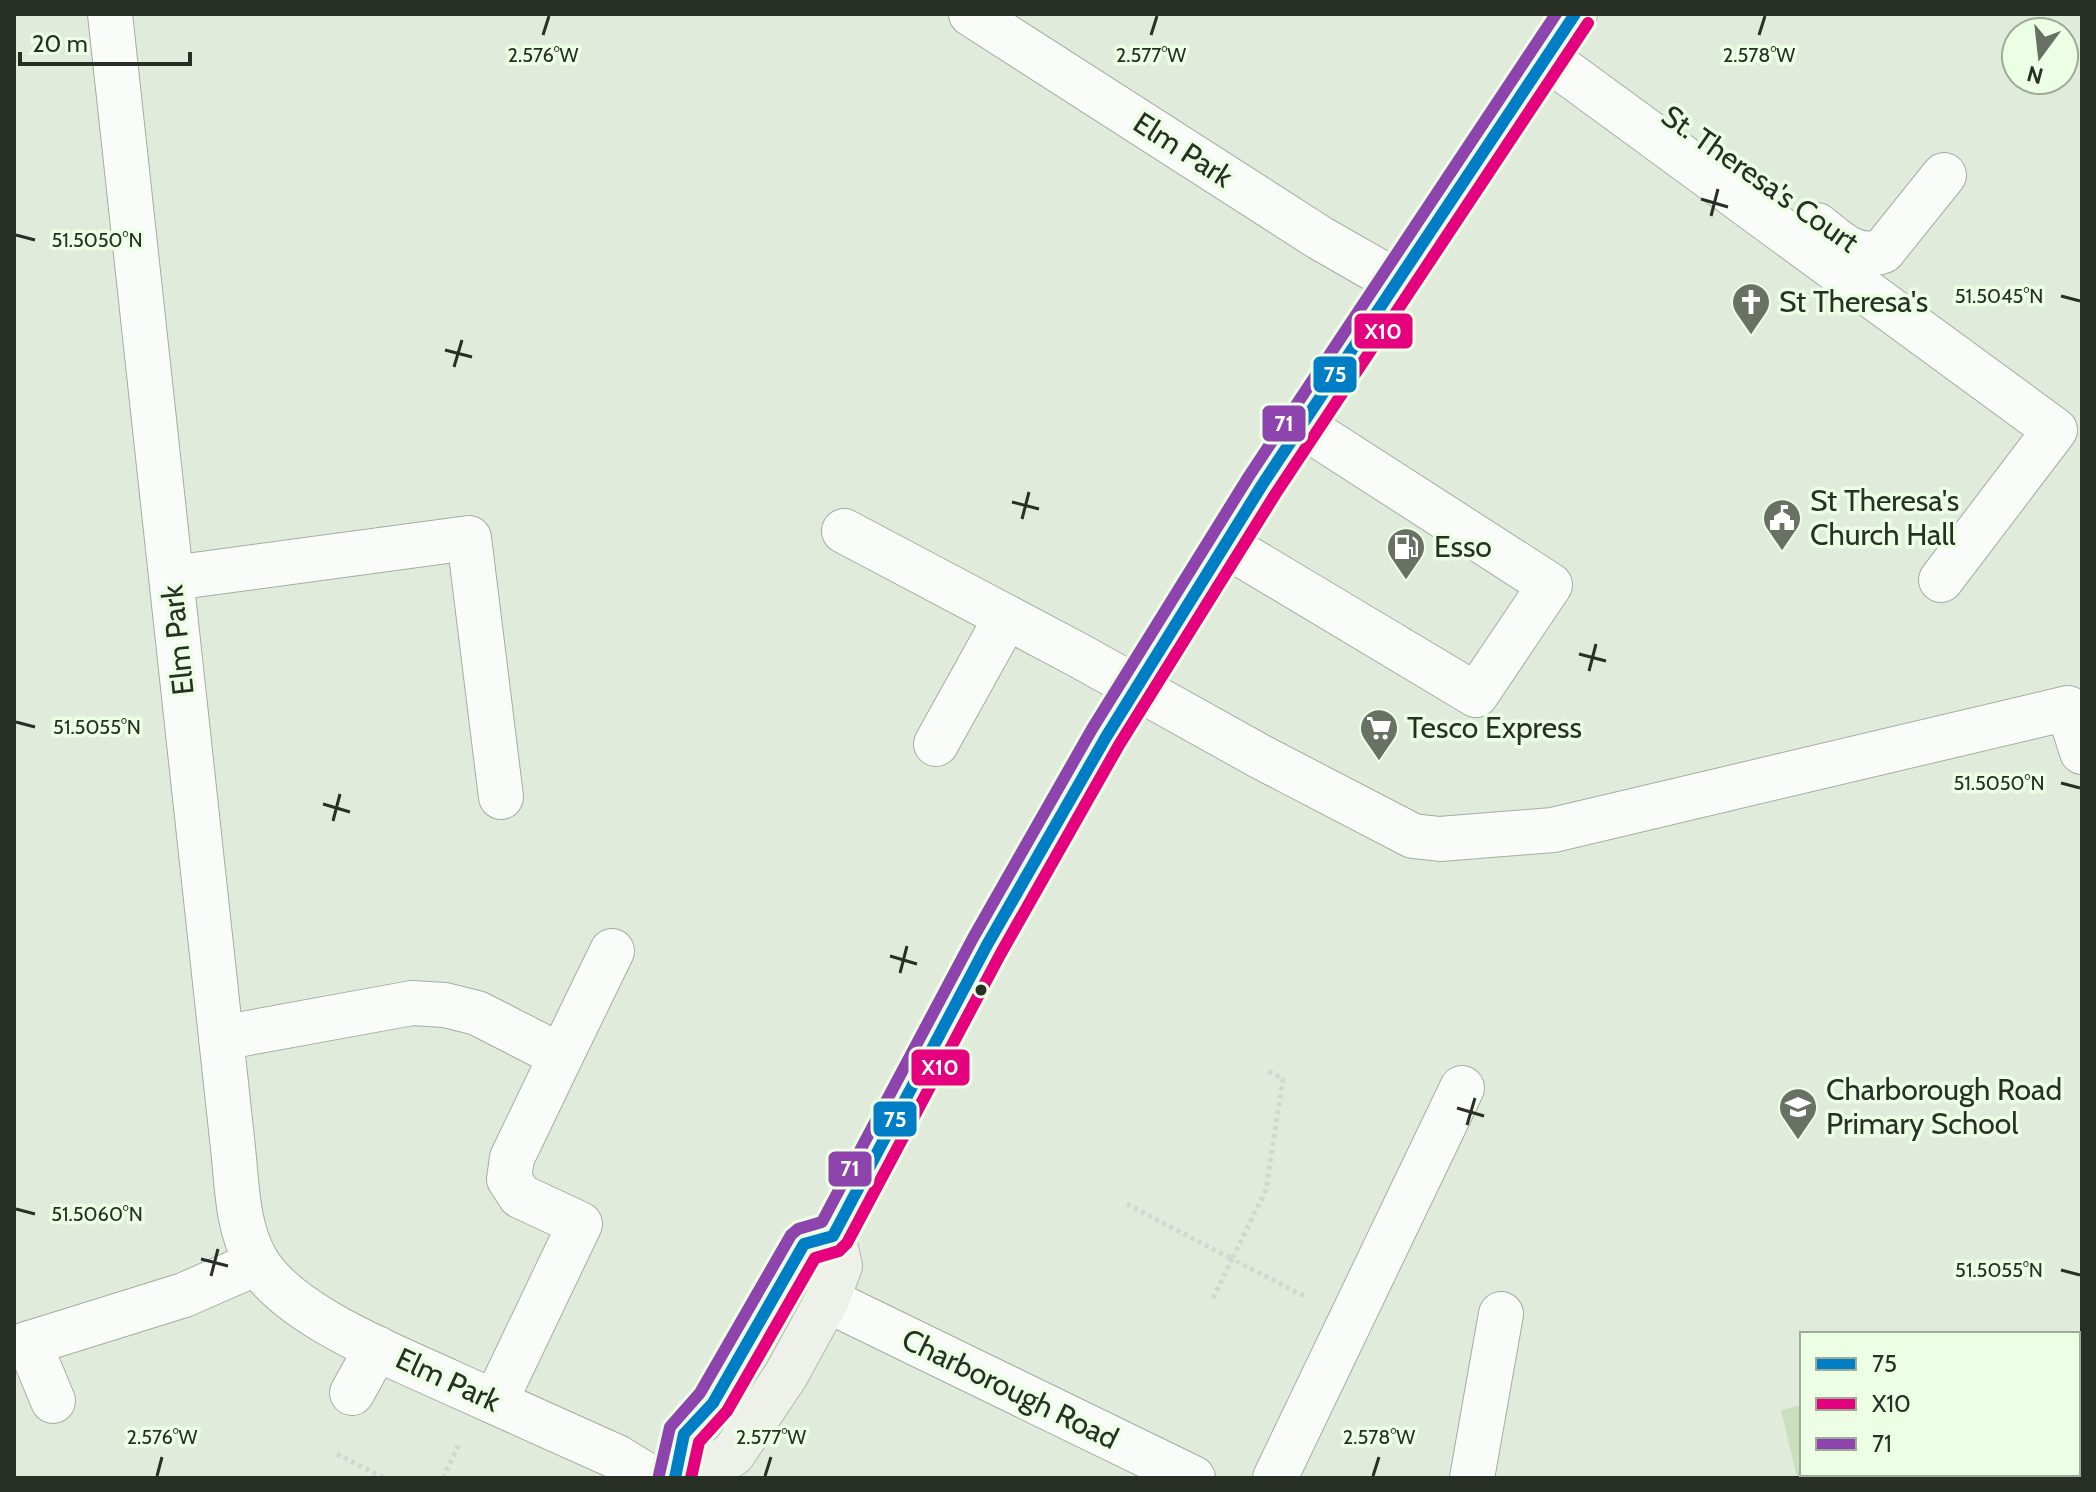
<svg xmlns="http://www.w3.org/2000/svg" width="2096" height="1492" viewBox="0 0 2096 1492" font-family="Cabin,sans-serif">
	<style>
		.grass { fill: #c9dfbe }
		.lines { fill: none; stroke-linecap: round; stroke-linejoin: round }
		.minor-casing { stroke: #a5ada1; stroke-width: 46 }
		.major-casing { stroke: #b0baab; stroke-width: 46 }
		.path { stroke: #d3d7d2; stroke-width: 5; stroke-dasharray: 4 4; stroke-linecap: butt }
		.minor { stroke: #fafcfa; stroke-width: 44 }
		.major { stroke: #edf1ea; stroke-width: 44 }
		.bus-1-casing { stroke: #ecfee3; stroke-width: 18 }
		.bus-2-casing { stroke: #ecfee3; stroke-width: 18 }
		.bus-3-casing { stroke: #ecfee3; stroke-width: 18 }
		.bus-1 { stroke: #007ec5; stroke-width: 12 }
		.bus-2 { stroke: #e5007d; stroke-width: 12 }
		.bus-3 { stroke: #8e44ad; stroke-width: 12 }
		.ticks { fill: none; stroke: #282f25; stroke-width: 3 }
		.bus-dot { fill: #282f25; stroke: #ecfee3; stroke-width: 3 }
		.labels { text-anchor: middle; stroke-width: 7; stroke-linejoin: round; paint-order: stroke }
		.street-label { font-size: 30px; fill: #282f25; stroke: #ecfee3 }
		.poi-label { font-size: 30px; fill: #282f25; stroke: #ecfee3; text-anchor: start }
		.ticks-label { font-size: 20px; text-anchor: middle; fill: #282f25; stroke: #ecfee3; stroke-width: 7; stroke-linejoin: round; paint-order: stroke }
		.line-badge { stroke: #ecfee3; stroke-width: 3 }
		.badge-label { font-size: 22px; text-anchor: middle; font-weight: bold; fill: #fff }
	</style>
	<rect width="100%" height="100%" fill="#e1ebdc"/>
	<polygon class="grass" points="1802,1405 1802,1474 2048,1474 2049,1478 1797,1478 1781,1410"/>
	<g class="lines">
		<g class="minor-casing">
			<g id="minor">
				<path d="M110 14 233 1148C237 1185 237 1227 256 1260 287 1315 394 1356 450 1382 505 1407 561 1432 617 1457L651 1478"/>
				<polyline points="971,14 1320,238 1397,282"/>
				<polyline points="1547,58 2055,430 1941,580"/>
				<path d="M1817 225C1838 241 1855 261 1883 251L1944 175"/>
				<polyline points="844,531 1078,655 1261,757 1413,836 1440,839 1553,830 2068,708 2082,752"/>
				<polyline points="1227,546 1476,695 1550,585 1303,426"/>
				<polyline points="172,578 469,538 501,797"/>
				<polyline points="936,744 1006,618"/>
				<polyline points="221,1038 412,1003 445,1005 477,1013 561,1056 512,1158 509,1179 520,1196 580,1224 495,1402"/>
				<polyline points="561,1056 612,951"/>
				<polyline points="827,1300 1193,1478"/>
				<polyline points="29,1343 53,1401"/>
				<polyline points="14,1348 184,1295 257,1263"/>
				<polyline points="352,1393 377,1348"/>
				<polyline points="2078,1408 2082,1430"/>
				<polyline points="1275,1478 1462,1088"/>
				<polyline points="1472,1478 1501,1314"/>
			</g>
		</g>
		<g class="major-casing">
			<g id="major">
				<polyline points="675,1478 684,1434 713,1403 804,1244 833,1236"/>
				<path d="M694 1478 733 1454 786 1375 827 1300 840 1266 833 1236C915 1082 994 924 1084 773 1141 676 1206 583 1262 485L1575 14"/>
			</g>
		</g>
		<g class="path">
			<polyline points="1127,1204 1232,1259 1266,1190 1283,1079 1266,1070"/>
			<polyline points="1213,1298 1232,1259 1304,1296"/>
			<polyline points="337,1454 384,1478"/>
			<polyline points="443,1478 459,1444"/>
		</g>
		<use href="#minor" class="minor"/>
		<use href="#major" class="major"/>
		<g class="bus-1-casing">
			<polyline id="bus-1" points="675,1478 684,1434 713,1403 804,1244 833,1236 987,945 1106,737 1262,485 1575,14"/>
		</g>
		<g class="bus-2-casing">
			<polyline id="bus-2" points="691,1478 699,1442 727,1411 815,1258 839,1251 847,1243 1001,953 1119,745 1276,493 1588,23"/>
		</g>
		<g class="bus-3-casing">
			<polyline id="bus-3" points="659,1475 670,1427 700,1393 791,1235 798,1229 822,1222 973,938 1092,729 1249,476 1556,14"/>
		</g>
		<use href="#bus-1" class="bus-1"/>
		<use href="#bus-2" class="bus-2"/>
		<use href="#bus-3" class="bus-3"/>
	</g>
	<path class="ticks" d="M543 35 549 16M1151 35 1157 16M1759 35 1765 16M1701 199 1728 207M1711 216 1718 189M16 235 35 240M2061 296 2080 301M445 350 472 357M454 367 462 340M1012 502 1039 509M1022 519 1029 492M1579 654 1606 661M1589 671 1596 644M16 722 35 727M2061 783 2080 788M323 804 350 812M333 821 340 794M890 956 917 964M900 973 907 946M1457 1108 1484 1116M1467 1125 1475 1098M16 1209 35 1214M201 1259 228 1266M2061 1270 2080 1275M211 1276 218 1249M157 1476 162 1457M765 1476 771 1457M1373 1476 1379 1457"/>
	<defs>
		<g id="church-pin" transform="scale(2)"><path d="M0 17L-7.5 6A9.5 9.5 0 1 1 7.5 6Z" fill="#697165" stroke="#ecfee3"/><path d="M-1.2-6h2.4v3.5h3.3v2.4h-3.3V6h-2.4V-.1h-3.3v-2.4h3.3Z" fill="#fff"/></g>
		<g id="civic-pin" transform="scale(2)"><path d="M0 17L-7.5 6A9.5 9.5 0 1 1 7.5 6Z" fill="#697165" stroke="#ecfee3"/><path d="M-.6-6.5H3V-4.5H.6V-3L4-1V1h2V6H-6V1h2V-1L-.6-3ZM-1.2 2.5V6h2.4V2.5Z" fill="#fff"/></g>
		<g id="fuel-pin" transform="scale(2)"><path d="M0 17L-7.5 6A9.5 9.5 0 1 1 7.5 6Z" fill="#697165" stroke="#ecfee3"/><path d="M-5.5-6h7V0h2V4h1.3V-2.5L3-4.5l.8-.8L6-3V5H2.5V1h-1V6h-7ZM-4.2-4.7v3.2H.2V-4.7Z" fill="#fff"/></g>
		<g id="supermarket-pin" transform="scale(2)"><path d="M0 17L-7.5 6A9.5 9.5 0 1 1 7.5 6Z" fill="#697165" stroke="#ecfee3"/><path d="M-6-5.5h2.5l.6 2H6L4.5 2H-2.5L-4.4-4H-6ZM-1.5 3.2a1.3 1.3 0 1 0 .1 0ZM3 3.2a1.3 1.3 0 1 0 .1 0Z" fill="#fff"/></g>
		<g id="school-pin" transform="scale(2)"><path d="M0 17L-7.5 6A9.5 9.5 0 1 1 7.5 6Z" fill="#697165" stroke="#ecfee3"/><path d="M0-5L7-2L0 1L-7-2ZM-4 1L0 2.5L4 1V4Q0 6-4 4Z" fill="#fff"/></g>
	</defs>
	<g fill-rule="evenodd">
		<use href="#church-pin" x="1751" y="302"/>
		<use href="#civic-pin" x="1782" y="518"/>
		<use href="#fuel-pin" x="1406" y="547"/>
		<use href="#supermarket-pin" x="1379" y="728"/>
		<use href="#school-pin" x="1798" y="1107"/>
	</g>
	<circle class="bus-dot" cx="981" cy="990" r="7"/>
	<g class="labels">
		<g class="street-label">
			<text transform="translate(1183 150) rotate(33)" y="10">Elm Park</text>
			<text transform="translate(1760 179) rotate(35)" y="10">St. Theresa's Court</text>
			<text transform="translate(178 640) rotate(-96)" y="10">Elm Park</text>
			<text transform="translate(448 1380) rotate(25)" y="10">Elm Park</text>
			<text transform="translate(1010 1389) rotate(26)" y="10">Charborough Road</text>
		</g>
		<g class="poi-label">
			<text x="1779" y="312">St Theresa's</text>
			<text x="1810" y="511">St Theresa's<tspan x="1810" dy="34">Church Hall</tspan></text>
			<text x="1434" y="557">Esso</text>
			<text x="1407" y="738">Tesco Express</text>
			<text x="1826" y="1100">Charborough Road<tspan x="1826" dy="34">Primary School</tspan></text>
		</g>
	</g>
	<g class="ticks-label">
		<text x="543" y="62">2.576°W</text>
		<text x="1151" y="62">2.577°W</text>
		<text x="1759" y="62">2.578°W</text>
		<text x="97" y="247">51.5050°N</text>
		<text x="1999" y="303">51.5045°N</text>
		<text x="97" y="734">51.5055°N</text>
		<text x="1999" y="790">51.5050°N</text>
		<text x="97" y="1221">51.5060°N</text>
		<text x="1999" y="1277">51.5055°N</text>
		<text x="162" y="1444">2.576°W</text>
		<text x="771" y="1444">2.577°W</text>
		<text x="1379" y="1444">2.578°W</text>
	</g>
	<g class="line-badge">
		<rect x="1353" y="312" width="61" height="38" rx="8" fill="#e5007d"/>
		<rect x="1312" y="355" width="46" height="39" rx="8" fill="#007ec5"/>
		<rect x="1261" y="404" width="46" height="39" rx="8" fill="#8e44ad"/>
		<rect x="910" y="1048" width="61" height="39" rx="8" fill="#e5007d"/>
		<rect x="872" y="1100" width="46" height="38" rx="8" fill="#007ec5"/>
		<rect x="827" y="1150" width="46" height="38" rx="8" fill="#8e44ad"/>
	</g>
	<g class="badge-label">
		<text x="1383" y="339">X10</text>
		<text x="1335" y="382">75</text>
		<text x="1284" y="431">71</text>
		<text x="940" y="1075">X10</text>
		<text x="895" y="1127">75</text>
		<text x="850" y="1176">71</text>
	</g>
	<rect width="2096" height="1492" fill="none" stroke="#282f25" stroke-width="32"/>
	<rect x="1800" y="1332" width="280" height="144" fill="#ecfee3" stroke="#9eab97" stroke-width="2"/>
	<rect x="1816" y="1358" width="40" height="12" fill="#007ec5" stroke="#9eab97" stroke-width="2"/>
	<text x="1872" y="1372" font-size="24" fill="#282f25">75</text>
	<rect x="1816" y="1398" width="40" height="12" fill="#e5007d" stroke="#9eab97" stroke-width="2"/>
	<text x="1872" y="1412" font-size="24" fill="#282f25">X10</text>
	<rect x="1816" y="1438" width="40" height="12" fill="#8e44ad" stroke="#9eab97" stroke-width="2"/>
	<text x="1872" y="1452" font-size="24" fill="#282f25">71</text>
	<g transform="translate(2040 56) rotate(195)"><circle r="38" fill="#ecfee3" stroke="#9eab97" stroke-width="2"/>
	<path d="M0-6L14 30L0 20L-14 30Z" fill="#697165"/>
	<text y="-12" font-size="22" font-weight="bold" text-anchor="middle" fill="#282f25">N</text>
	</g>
	<path d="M20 52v12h170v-12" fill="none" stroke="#282f25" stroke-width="4"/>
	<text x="32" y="52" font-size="24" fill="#282f25" stroke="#ecfee3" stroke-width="6" paint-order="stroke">20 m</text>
</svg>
